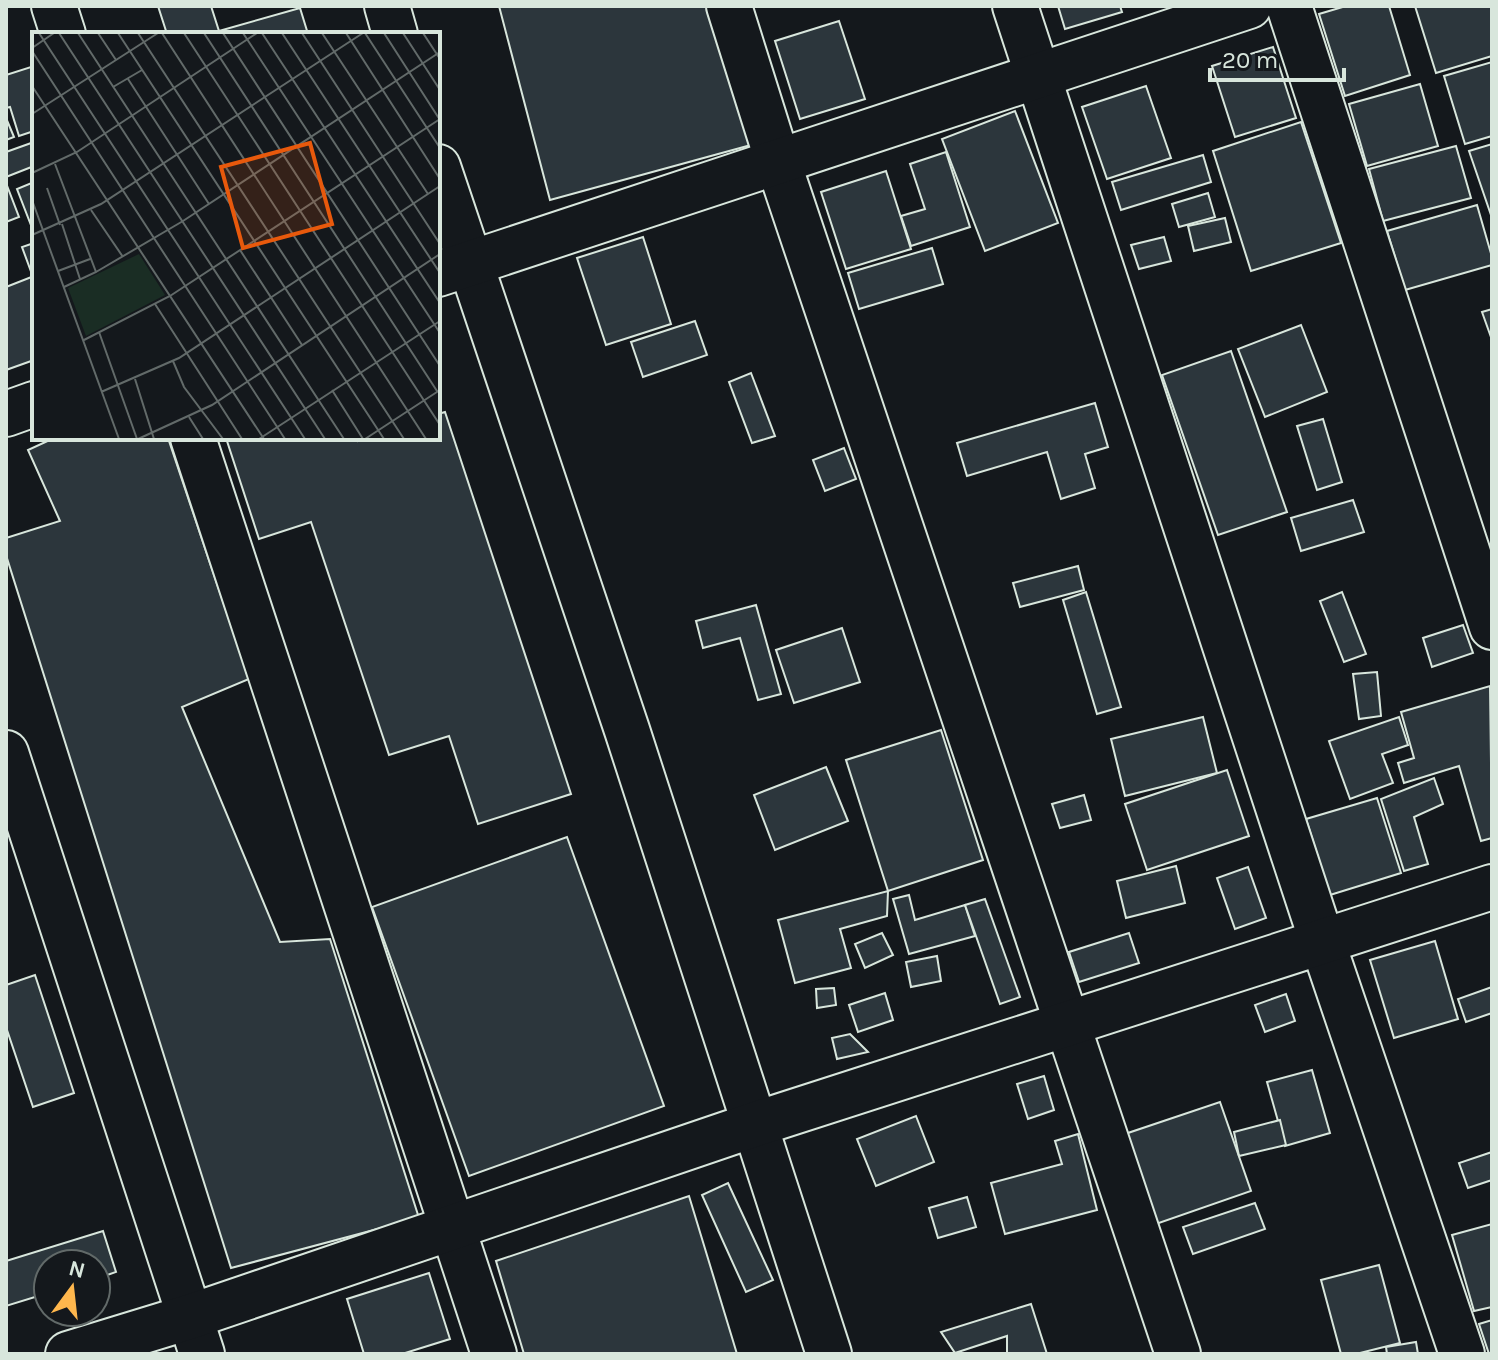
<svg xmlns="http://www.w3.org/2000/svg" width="1498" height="1360" viewBox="0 0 1498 1360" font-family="Karla,sans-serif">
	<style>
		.building { fill: #2c363c; stroke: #d8e6dc; stroke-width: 2 }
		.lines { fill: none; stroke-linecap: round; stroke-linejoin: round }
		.minor-casing { stroke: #d8e6dc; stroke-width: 48 }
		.minor { stroke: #14181c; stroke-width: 44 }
		.inset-road { fill: none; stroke: #626a69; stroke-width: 2 }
		.view { fill: #e8590c; fill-opacity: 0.15; stroke: #e8590c; stroke-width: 4 }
		.inset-edge { fill: none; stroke: #d8e6dc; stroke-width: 4 }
	</style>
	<rect width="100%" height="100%" fill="#14181c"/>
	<g class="building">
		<polygon points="158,6 211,6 219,31 300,8 308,34 167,34"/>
		<polygon points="499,6 708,6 751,145 550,200"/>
		<polygon points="1058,6 1120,6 1122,12 1065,29"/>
		<polygon points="1346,6 1389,6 1410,75 1345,96 1319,14"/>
		<polygon points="1415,6 1492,6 1492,56 1436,73"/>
		<polygon points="839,21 865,99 800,119 775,41"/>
		<polygon points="1273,47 1296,118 1235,137 1212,66"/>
		<polygon points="1492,62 1492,136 1465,144 1444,76"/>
		<polygon points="34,66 34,131 19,136 10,107 6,108 6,75"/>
		<polygon points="1420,84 1438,146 1367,166 1349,104"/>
		<polygon points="1146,86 1171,158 1107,179 1082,107"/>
		<polygon points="1015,111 1058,223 985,251 942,139"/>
		<polygon points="6,118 14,137 6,140"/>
		<polygon points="1301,122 1341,243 1251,271 1213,151"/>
		<polygon points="34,142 34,166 6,177 6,152"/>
		<polygon points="1492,144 1492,218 1469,151"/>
		<polygon points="1456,146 1471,198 1383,221 1369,169"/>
		<polygon points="946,152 970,227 911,246 901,216 925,209 910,164"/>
		<polygon points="1203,155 1211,182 1121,210 1112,182"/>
		<polygon points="886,171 911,249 846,269 821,192"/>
		<polygon points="34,182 34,233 17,189"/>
		<polygon points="6,183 19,217 6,222"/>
		<polygon points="1208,193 1215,217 1179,227 1172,204"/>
		<polygon points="1477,205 1492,257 1492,265 1405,290 1387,231"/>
		<polygon points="1225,218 1231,242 1194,251 1188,226"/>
		<polygon points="643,237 671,324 606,345 577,258"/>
		<polygon points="1164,237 1171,261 1139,269 1131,245"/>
		<polygon points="34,243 34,276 33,277 22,247"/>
		<polygon points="932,248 943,284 859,309 848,273"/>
		<polygon points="34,276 34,360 6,370 6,287"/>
		<polygon points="1492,309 1492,340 1482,312"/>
		<polygon points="695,321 707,355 643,377 631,342"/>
		<polygon points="1301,325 1327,392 1265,417 1238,349"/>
		<polygon points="1231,351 1287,512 1218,535 1162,375"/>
		<polygon points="751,373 775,436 752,443 729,382"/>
		<polygon points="1095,403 1108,447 1085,454 1095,488 1061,499 1047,452 967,476 957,443"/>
		<polygon points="445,412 571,794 478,824 449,736 389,755 311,522 259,539 226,438 357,438 358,441 366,438 438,438 438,414"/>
		<polygon points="1323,419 1342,482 1317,490 1297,426"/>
		<polygon points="54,438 168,438 249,679 182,707 280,942 330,939 419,1218 231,1268 6,555 6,538 60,521 28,450"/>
		<polygon points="844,448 856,479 825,491 813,460"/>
		<polygon points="1353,500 1364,532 1301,551 1291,518"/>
		<polygon points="1078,566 1084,590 1020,607 1013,583"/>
		<polygon points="1086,592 1121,707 1097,714 1063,600"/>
		<polygon points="1342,592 1366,654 1344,662 1320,601"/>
		<polygon points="756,605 781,694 758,700 740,638 703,648 696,621"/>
		<polygon points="1463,625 1473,653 1432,667 1423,638"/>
		<polygon points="842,628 860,682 794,703 776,650"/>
		<polygon points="1377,672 1381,716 1359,719 1353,674"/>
		<polygon points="1490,686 1492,838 1481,841 1459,766 1404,783 1398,763 1414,758 1401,712"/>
		<polygon points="1203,717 1217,773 1125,796 1111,739"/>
		<polygon points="1399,717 1408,745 1382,754 1393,783 1350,799 1329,741"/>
		<polygon points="941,730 983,860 888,891 846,760"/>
		<polygon points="826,767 848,821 775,850 754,795"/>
		<polygon points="1227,770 1249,836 1147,870 1125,804"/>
		<polygon points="1434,778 1443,804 1414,817 1428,864 1404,871 1381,799"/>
		<polygon points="1084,795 1091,820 1060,828 1052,804"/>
		<polygon points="1377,798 1401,873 1330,895 1306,819"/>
		<polygon points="567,837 664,1106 469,1176 372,907"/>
		<polygon points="1176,866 1185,903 1126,918 1117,881"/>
		<polygon points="1248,867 1266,918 1235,929 1217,878"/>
		<polygon points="888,891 887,916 840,929 851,968 795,983 778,920"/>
		<polygon points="909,895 915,920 965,905 975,936 909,954 893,899"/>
		<polygon points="985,899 1020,997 1000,1004 965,905"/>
		<polygon points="882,933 893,955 865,968 855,944"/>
		<polygon points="1129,933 1139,963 1079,982 1069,952"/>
		<polygon points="1435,941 1458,1019 1394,1038 1370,960"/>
		<polygon points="937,956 941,981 911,987 906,962"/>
		<polygon points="35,975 74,1093 33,1107 6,1027 6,985"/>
		<polygon points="1492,987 1492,1013 1466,1022 1458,999"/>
		<polygon points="834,988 836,1005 817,1008 816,989"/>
		<polygon points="885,993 893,1020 858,1032 849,1005"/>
		<polygon points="1286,994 1295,1021 1265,1032 1255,1005"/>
		<polygon points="850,1034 868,1052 837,1059 832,1038"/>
		<polygon points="1312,1070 1330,1133 1285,1146 1267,1082"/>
		<polygon points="1044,1076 1054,1110 1028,1119 1017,1084"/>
		<polygon points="1220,1102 1251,1191 1156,1224 1125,1134"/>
		<polygon points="916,1116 934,1162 876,1186 857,1139"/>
		<polygon points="1280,1120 1286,1145 1239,1156 1234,1132"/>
		<polygon points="1078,1134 1097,1210 1005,1234 991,1183 1062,1164 1055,1141"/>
		<polygon points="1492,1152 1492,1180 1468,1188 1459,1163"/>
		<polygon points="728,1183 773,1280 746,1292 702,1195"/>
		<polygon points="689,1196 737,1354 524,1354 496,1261"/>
		<polygon points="967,1197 976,1227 938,1238 929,1208"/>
		<polygon points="1255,1203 1265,1229 1193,1254 1183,1227"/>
		<polygon points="1492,1224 1492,1307 1474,1311 1452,1235"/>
		<polygon points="103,1231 116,1272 96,1279 96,1264 48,1264 48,1293 6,1306 6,1261"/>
		<polygon points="1379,1265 1400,1343 1356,1354 1341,1354 1321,1280"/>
		<polygon points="429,1273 450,1339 402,1354 364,1354 347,1299"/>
		<polygon points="1031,1304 1047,1354 1007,1354 1007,1336 955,1353 941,1332"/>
		<polygon points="1492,1320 1492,1354 1489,1354 1479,1324"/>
		<polygon points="1416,1342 1418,1354 1387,1354 1386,1347"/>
	</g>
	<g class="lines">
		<g class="minor-casing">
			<g id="minor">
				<polyline points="54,6 63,34"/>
				<polyline points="387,6 395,34"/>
				<polyline points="729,6 778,162 1178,1354"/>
				<polyline points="1015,6 1322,941 1462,1354"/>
				<polyline points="1289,6 1492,627"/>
				<polyline points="438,167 627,730 829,1354"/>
				<polyline points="438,274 1249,6"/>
				<polyline points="6,414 34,404"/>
				<polyline points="193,438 494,1354"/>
				<polyline points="6,753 202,1354"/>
				<polyline points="68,1354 189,1317 756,1124 1492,887"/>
			</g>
		</g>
		<use href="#minor" class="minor"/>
	</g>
	<g transform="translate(32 32)">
		<rect width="408" height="408" fill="#14181c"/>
		<path d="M107 222 133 263 54 304 36 256Z" fill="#1a2d24"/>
		<path class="inset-road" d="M7 1 273 407M27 1 293 407M46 1 312 407M66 1 84 28M86 1 352 407M106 1 372 407M130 1 394 407M152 1 408 393M172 1 405 359M191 1 408 334M211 1 408 301M230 1 408 271M250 1 408 241M270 1 408 212M290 1 396 162M314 1 408 147M333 1 408 116M352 1 408 88M371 1 408 58M391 1 408 27M0 16 22 1M0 19 253 407M96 47 177 172M0 54 232 407M81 55 110 38M0 82 126 1M23 132 64 240 32 255M0 141 45 120 225 1M15 156 28 193M0 168 87 407M59 178 91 225M30 192 48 247M0 203 69 172 331 1M208 218 270 313M26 239 58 227M64 240 151 189 408 20M123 272 210 407M67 300 105 407M52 308 138 264 408 87M141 329 152 355 191 407M103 347 122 407M300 358 331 407M69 360 147 326 408 154M157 385 171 407M106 407 180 373 408 222M227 407 408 289M333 407 408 358"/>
		<path class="view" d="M278 111 300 192 211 216 189 135Z"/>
		<rect width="408" height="408" class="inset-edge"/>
	</g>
	<rect width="1498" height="1360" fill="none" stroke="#d8e6dc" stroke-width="16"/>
	<g transform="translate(72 1288) rotate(15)"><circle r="38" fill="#14181c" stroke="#626a69" stroke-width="2"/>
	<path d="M0-6L14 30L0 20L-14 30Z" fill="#ffb74d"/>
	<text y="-12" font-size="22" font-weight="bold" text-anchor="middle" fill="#d8e6dc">N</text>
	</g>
	<path d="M1210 68v12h134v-12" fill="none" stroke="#d8e6dc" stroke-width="4"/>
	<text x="1222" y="68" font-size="24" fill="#d8e6dc" stroke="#14181c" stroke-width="6" paint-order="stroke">20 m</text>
</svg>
